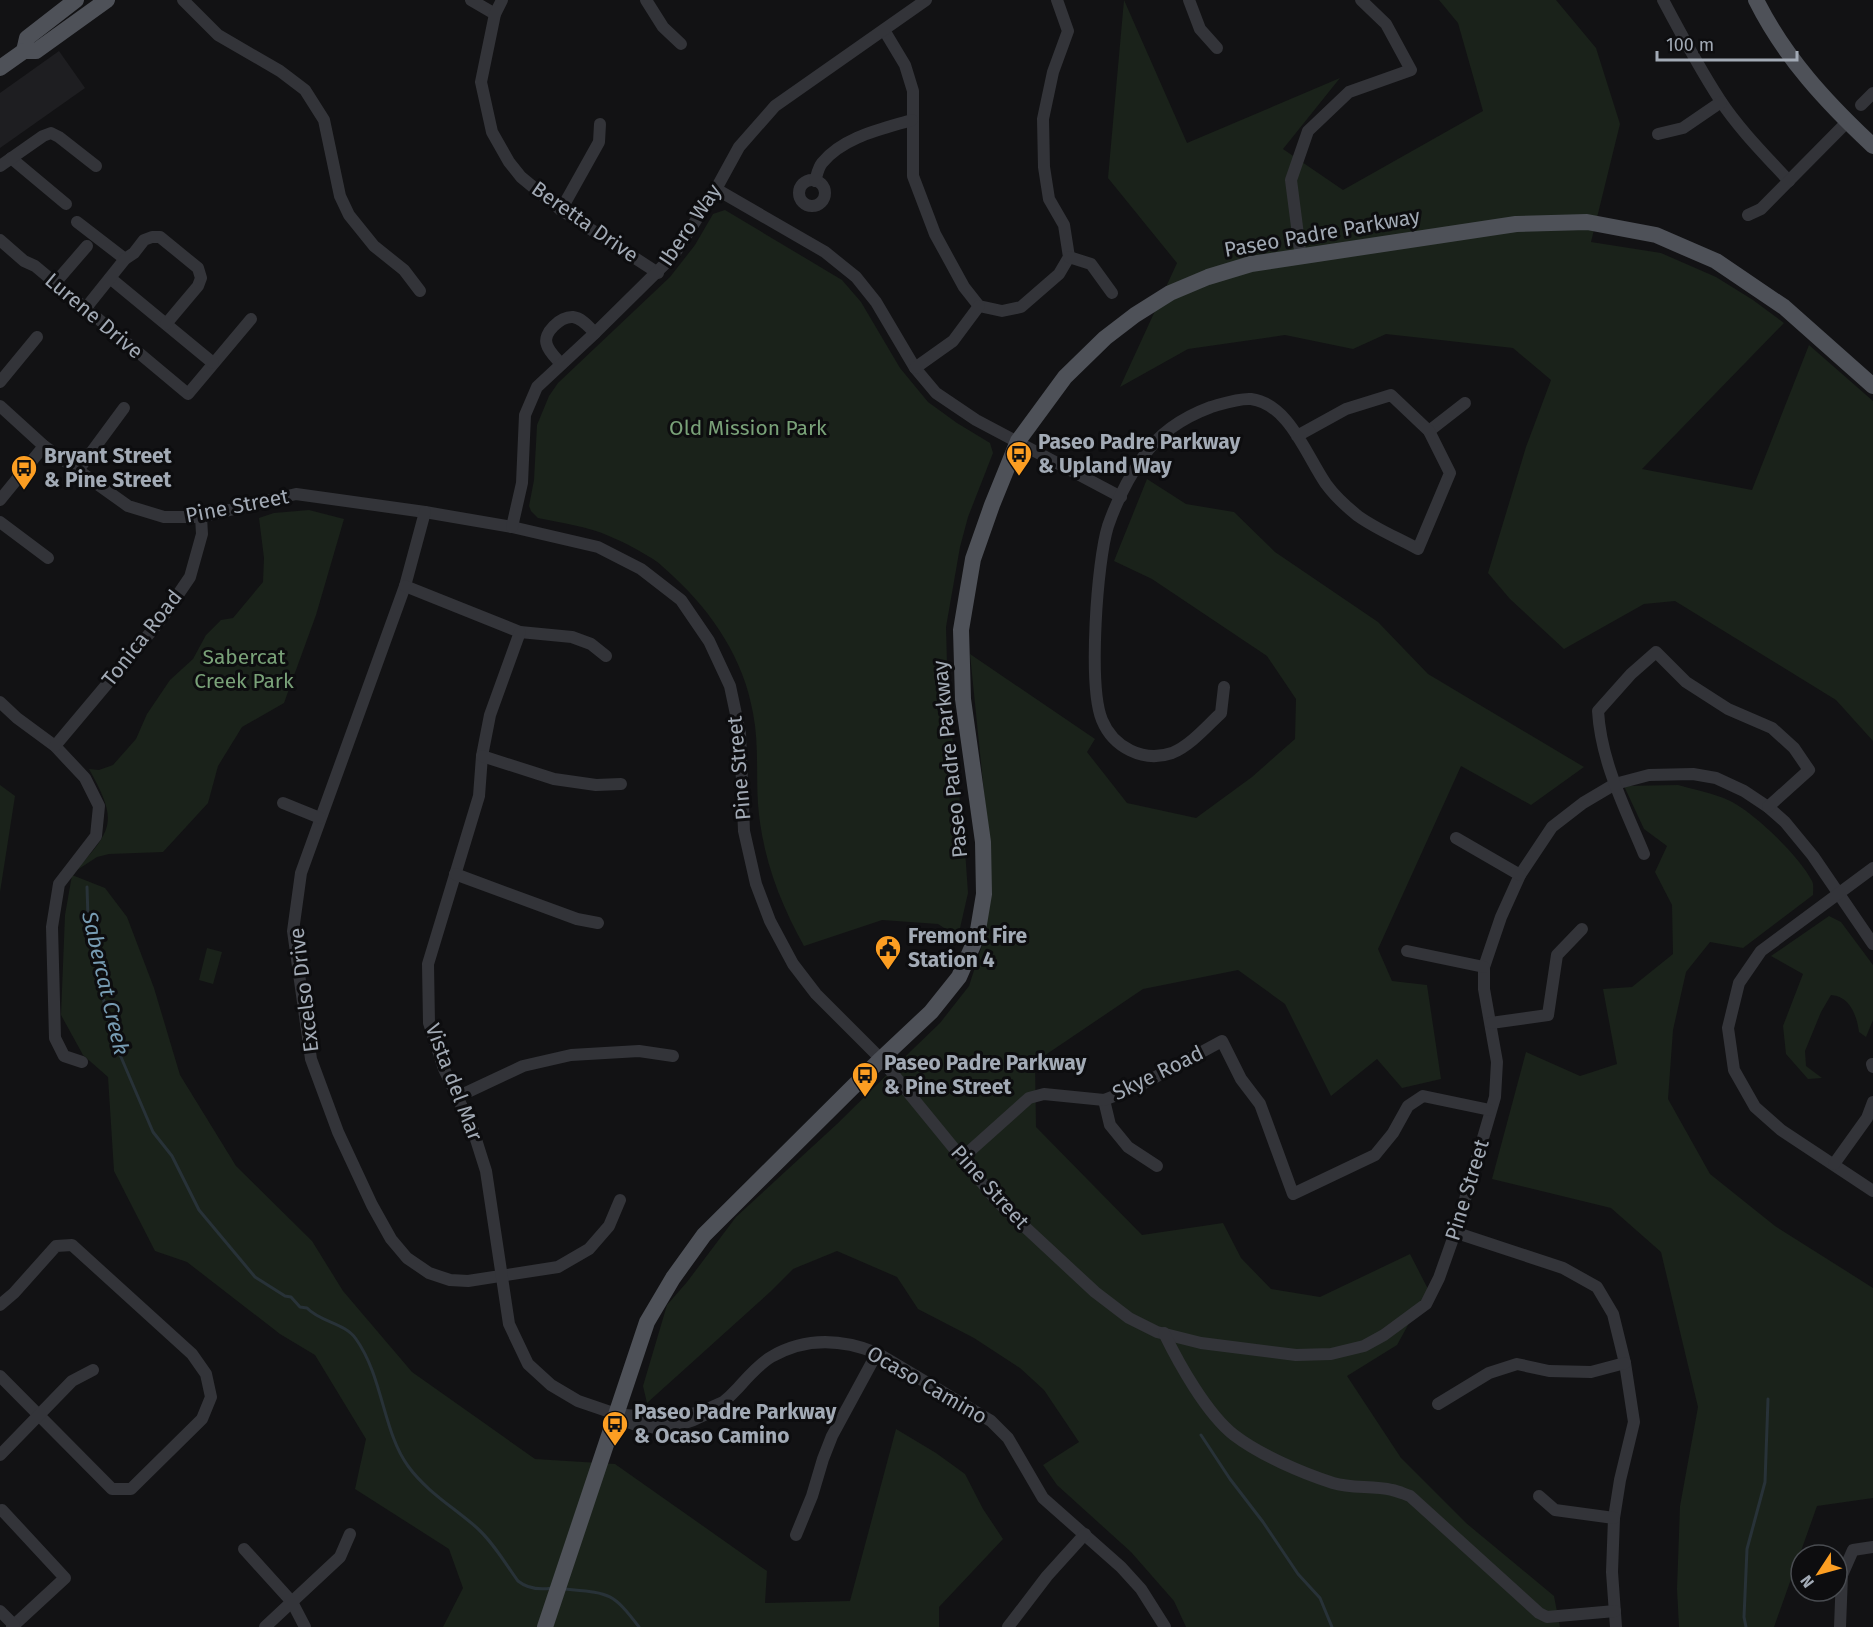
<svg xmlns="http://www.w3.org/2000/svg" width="1873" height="1627" viewBox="0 0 1873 1627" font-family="'Fira Sans',sans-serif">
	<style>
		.built { fill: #1e1e21 }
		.green { fill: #1a221a }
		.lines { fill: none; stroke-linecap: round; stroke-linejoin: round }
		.stream { stroke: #283238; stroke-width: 3 }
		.minor { stroke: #333439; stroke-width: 12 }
		.major { stroke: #4e5158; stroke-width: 16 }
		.labels { text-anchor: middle; stroke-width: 6; stroke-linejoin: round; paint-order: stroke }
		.street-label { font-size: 21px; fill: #a2aab5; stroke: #0d0d0f }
		.park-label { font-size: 21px; fill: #79a178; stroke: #0d0d0f }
		.poi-label { font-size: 21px; font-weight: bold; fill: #a2aab5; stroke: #0d0d0f; text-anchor: start }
		.water-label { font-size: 22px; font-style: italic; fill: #779cb3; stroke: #0d0d0f }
	</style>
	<rect width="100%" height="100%" fill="#121214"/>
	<polygon class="built" points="59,51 85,88 0,148 0,93"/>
	<g class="green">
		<polygon points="1124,0 1187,143 1340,78 1283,149 1343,190 1483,111 1458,23 1439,0 1556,0 1596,48 1620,124 1591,242 1661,253 1716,277 1753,300 1784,323 1642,469 1752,490 1809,345 1873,401 1873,741 1836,700 1675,601 1644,604 1564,649 1510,599 1488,573 1526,447 1551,380 1513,348 1386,334 1353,349 1285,335 1188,349 1120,387 1177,263 1108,178"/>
		<path d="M725 210 842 280 861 302 900 368 928 402 957 423 990 443 993 453 968 517 960 547 946 627 948 702 964 835 968 893 958 937 938 924 882 920 804 946C779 901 762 856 758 804 756 773 759 743 753 713 744 660 713 613 674 577 667 571 661 564 653 559 640 551 624 542 609 536 587 526 561 523 538 518L531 511 529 506 534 480 537 425 549 396 558 383 670 277 695 245 713 214Z"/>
		<polygon points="1147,479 1186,504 1234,512 1275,552 1378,622 1428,674 1584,767 1531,805 1461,766 1378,949 1392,981 1427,985 1441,1079 1402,1088 1377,1059 1331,1096 1285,1004 1238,970 1143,989 1035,1062 1036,1127 1142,1235 1223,1223 1241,1258 1271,1289 1320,1297 1410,1254 1428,1289 1397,1345 1347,1376 1401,1458 1466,1523 1554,1596 1560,1627 1186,1627 1174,1601 1131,1552 1057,1485 1043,1465 1079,1442 1044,1390 1020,1368 974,1338 918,1309 897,1277 837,1251 793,1269 770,1292 647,1403 643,1386 667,1305 687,1282 736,1217 837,1124 912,1050 940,1023 969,986 985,936 991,862 970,654 1095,739 1087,752 1127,803 1196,818 1252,777 1295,739 1296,699 1267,656 1152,579 1114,561"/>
		<path d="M309 510 344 519 316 615 284 703 242 727 218 766 208 803 163 852 109 854 97 857 74 872C114 829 118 821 89 769L99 770 113 765 136 739 147 714 170 680 193 659 206 635 221 620 233 618 263 582 264 558 259 518 274 513Z"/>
		<polygon points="0,785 15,796 0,892"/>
		<path d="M1678 785C1695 790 1713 793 1728 800 1753 811 1800 857 1812 881 1814 885 1813 890 1813 895L1743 948 1710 942 1686 972 1673 1030 1668 1099 1710 1174 1775 1226 1873 1288V1498L1817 1506 1774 1627H1679L1677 1589 1680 1506 1698 1407 1661 1252 1611 1208 1492 1179 1526 1052 1580 1076 1617 1064 1603 989 1632 987 1673 954 1672 905 1655 872 1667 846 1644 829 1624 786Z"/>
		<polygon points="72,875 105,888 127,917 154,988 180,1075 236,1166 312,1241 343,1291 412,1372 535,1459 615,1464 767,1571 765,1603 850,1601 896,1429 936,1453 965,1474 983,1509 1003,1539 939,1607 939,1627 443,1627 463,1588 449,1549 355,1489 366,1439 315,1355 280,1334 187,1262 155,1251 114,1171 108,1077 83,1055 61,1015 65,915"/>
		<path d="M1829 916 1841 922 1873 965V1020L1866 1037 1859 1032C1857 1016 1850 996 1831 995L1821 1012 1805 1051 1806 1066 1822 1078 1808 1079 1786 1054 1783 1026 1803 974 1771 956Z"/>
		<polygon points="207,948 222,952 213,984 199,980"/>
	</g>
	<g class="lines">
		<g class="stream">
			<path d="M87 887 88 918 106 1012 115 1043 153 1132 172 1156 199 1210 255 1277 285 1296 291 1297 300 1307 307 1308C320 1322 345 1323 356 1339 383 1377 383 1432 408 1466 426 1491 453 1507 476 1527 493 1542 505 1563 518 1581 528 1589 540 1590 552 1588"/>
			<polyline points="1201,1435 1230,1479 1263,1522 1298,1574 1320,1598 1332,1627"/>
			<path d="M564 1589C608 1593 612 1591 639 1627"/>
			<polyline points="1746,1627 1744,1617 1747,1549 1765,1482 1768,1399"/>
		</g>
		<g class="minor">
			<polyline points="183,0 218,35 280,71 305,90 324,120 340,196 349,215 374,246 404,270 420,291"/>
			<polyline points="471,0 495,14"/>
			<polyline points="502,0 495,14 481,82 492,132 509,162 521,177 561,210 658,273"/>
			<polyline points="646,0 663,27 681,44"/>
			<polyline points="1189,0 1200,29 1217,48"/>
			<path d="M1663 0C1681 34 1699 68 1720 100 1739 129 1765 155 1789 181"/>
			<polyline points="884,30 905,65 913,91 913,176 935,234 964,287 979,306 1002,311 1021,307 1059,274 1069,257 1064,225 1049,199 1044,167 1043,119 1053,72 1068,31 1057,0"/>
			<polyline points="1861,105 1873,93"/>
			<polyline points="1658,134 1683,128 1721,102"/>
			<polyline points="11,158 66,204"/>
			<polyline points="0,166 43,136 51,133 59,137 96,166"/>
			<circle cx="812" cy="193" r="13"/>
			<path d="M815 181C817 175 818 168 822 163 843 137 882 129 912 120"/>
			<polyline points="716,189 825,252 856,277 876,302 915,368 936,393 976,420 1121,497"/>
			<polyline points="561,210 599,142 600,124"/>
			<polyline points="1748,215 1761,209 1847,122"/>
			<polyline points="77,222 125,259"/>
			<polyline points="0,240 24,261 35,266 188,394 251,319"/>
			<polyline points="1069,257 1091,264 1112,293"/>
			<polyline points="1301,258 1291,180 1308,131 1349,92 1411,70 1386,24 1361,0"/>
			<polyline points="110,278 213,363"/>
			<polyline points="55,283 87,246"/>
			<polyline points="85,309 125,259 134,253 144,240 152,237 160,237 198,268 201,278 198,286 166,324"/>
			<path d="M561 364C557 359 549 352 547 345 542 333 561 316 573 317 582 318 589 327 595 333"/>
			<polyline points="915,368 953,341 979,306"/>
			<polyline points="0,382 37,337"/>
			<polyline points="0,406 44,446 128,506 164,517 201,517 296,494 425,512 512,527 598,547 641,569 681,600 709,641 730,686 740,733 744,831 756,884 770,921 793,964 816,994 881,1059 997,1201 1095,1292 1129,1318 1157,1332 1201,1343 1296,1355 1331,1354 1364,1346 1384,1335 1426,1304 1439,1278 1456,1230 1495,1097 1497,1062 1484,989 1484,967 1501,917 1520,875 1552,827 1583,803 1615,784 1649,775 1693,774 1716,778 1744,791 1768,807 1785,822 1813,856 1873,944"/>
			<polyline points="1429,431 1465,403"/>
			<polyline points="79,469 124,408"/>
			<polyline points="0,500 44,446"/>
			<polyline points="425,512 405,586 301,873 293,931 311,1059 338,1132 372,1205 391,1239 407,1258 429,1273 450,1280 468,1281 558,1267 589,1249 609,1226 620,1200"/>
			<polyline points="0,522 48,558"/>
			<polyline points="512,527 522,483 525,415 537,387 595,333 673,256 716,189 739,147 775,106 926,0"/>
			<polyline points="405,586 520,632 572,637 591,644 606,656"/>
			<polyline points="520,632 490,715 482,756 479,796 428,964 429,1023 444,1069 473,1130 486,1171 509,1324 528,1364 551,1385 578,1401 616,1414 646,1417 681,1416 701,1412 721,1403"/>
			<path d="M1224 687 1221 713C1207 726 1190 746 1172 753 1143 763 1113 747 1102 720 1088 686 1097 561 1108 526 1116 503 1128 478 1143 457 1159 433 1184 417 1211 407 1222 404 1239 398 1251 399 1289 404 1306 455 1326 484 1334 495 1348 508 1358 516 1376 529 1398 538 1418 549L1450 473 1429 431 1391 395 1346 409 1297 436"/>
			<polyline points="0,702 17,718 55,746 85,778 99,806 96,836 59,884 52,927 55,1038 64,1056 82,1062"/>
			<polyline points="55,746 160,621 190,577 202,534 201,517"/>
			<polyline points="482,756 554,779 596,785 621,784"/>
			<polyline points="283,803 320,818"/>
			<polyline points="1456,838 1520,875"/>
			<path d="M1644 854C1625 808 1601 762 1598 711L1631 674 1656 652 1686 682 1728 709 1772 728 1794 748 1809 770 1768 807"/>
			<polyline points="1873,868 1761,951 1739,983 1728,1028 1734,1070 1755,1107 1781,1130 1873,1191"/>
			<polyline points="455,874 577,919 598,923"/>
			<polyline points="1407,951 1484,967"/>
			<polyline points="1491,1023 1548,1015 1557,955 1582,929"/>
			<polyline points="1872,1064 1873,1067"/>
			<polyline points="457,1097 523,1066 571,1055 639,1051 673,1056"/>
			<polyline points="1104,1100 1110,1125 1128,1147 1157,1166"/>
			<polyline points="962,1158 1029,1098 1044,1094 1104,1100 1137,1087 1222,1041 1241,1079 1260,1104 1293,1194 1375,1155 1393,1133 1408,1106 1423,1096 1490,1110"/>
			<polyline points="1834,1164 1867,1118 1873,1102"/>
			<polyline points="1456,1230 1457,1233 1563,1268 1597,1287 1613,1314 1625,1363 1634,1422 1620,1480 1614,1518 1612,1572 1616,1627"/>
			<polyline points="0,1305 14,1293 56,1246 72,1245 192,1354 206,1374 211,1397 202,1419 131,1489 112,1489 0,1376"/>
			<path d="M1164 1333C1179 1364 1207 1414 1234 1435 1260 1455 1302 1473 1333 1483 1352 1489 1373 1485 1392 1490 1398 1491 1404 1494 1410 1496L1539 1613 1547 1617 1615 1611"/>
			<polyline points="1438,1404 1489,1373 1517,1364 1549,1371 1591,1372 1625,1363"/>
			<path d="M616 1414C630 1426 645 1429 663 1427 693 1425 717 1411 738 1388 748 1377 758 1365 771 1357 805 1337 842 1339 877 1353L991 1421 1008 1438 1043 1498 1121 1567 1141 1589 1165 1627"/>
			<polyline points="0,1455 72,1381 93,1370"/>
			<polyline points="1539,1496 1555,1510 1614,1518"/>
			<polyline points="2,1510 65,1578 12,1627"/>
			<polyline points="796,1535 812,1496 823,1459 832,1436 877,1353"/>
			<polyline points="244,1549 292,1602 305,1627"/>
			<polyline points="0,1611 14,1625"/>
			<polyline points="265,1627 340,1557 350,1534"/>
			<polyline points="1008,1627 1047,1576 1085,1534"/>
			<polyline points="1840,1627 1842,1575 1853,1550 1873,1547"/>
		</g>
		<g class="major">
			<path d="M1756 0C1785 58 1826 102 1873 146"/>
			<polyline points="24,51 27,38 76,0"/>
			<polyline points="0,68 24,51 36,51 107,0"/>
			<polyline points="545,1627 647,1322 673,1278 704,1235 881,1059 931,1012 959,977 977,936 984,894 983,842 963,699 961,630 973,559 992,505 1018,441 1065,377 1105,338 1135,315 1170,293 1208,277 1251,264 1516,224 1587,222 1656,235 1716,261 1784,307 1873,386"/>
		</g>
	</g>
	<defs>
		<g id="bus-pin" transform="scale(1.35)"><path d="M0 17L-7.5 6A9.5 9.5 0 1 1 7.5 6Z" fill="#fc9e22" stroke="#0d0d0f"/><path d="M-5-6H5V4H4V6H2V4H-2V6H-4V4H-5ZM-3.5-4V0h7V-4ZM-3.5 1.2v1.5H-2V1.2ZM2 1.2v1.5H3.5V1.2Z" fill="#111"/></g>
		<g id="civic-pin" transform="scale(1.35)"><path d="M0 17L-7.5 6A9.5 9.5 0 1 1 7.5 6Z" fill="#fc9e22" stroke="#0d0d0f"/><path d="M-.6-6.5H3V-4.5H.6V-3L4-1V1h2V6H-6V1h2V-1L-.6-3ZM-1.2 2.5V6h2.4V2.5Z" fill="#111"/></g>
	</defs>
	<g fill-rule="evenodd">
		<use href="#bus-pin" x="1019" y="454"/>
		<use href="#bus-pin" x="24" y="468"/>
		<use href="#civic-pin" x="888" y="948"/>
		<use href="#bus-pin" x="865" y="1075"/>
		<use href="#bus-pin" x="615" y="1424"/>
	</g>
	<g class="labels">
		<g class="street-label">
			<text transform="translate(585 222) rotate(35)" y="7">Beretta Drive</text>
			<text transform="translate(690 225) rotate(-56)" y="7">Ibero Way</text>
			<text transform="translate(1322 233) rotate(-10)" y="7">Paseo Padre Parkway</text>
			<text transform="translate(94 316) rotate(40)" y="7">Lurene Drive</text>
			<text transform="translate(237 506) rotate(-11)" y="7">Pine Street</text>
			<text transform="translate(142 638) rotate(-52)" y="7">Tonica Road</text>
			<text transform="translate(950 759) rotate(-96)" y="7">Paseo Padre Parkway</text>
			<text transform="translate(739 768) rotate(-95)" y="7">Pine Street</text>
			<text transform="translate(304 990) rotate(-97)" y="7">Excelso Drive</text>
			<text transform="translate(1158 1073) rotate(-26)" y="7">Skye Road</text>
			<text transform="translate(454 1082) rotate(69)" y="7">Vista del Mar</text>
			<text transform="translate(990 1187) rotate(48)" y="7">Pine Street</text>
			<text transform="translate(1467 1190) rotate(-73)" y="7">Pine Street</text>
			<text transform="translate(927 1385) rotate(30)" y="7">Ocaso Camino</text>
		</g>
		<g class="park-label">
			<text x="748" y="435">Old Mission Park</text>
			<text x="244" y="664">Sabercat<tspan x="244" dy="24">Creek Park</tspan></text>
		</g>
		<g class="poi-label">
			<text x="1038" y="449">Paseo Padre Parkway<tspan x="1038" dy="24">&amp; Upland Way</tspan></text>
			<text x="44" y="463">Bryant Street<tspan x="44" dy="24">&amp; Pine Street</tspan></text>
			<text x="908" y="943">Fremont Fire<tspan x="908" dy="24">Station 4</tspan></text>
			<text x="884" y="1070">Paseo Padre Parkway<tspan x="884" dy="24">&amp; Pine Street</tspan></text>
			<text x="634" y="1419">Paseo Padre Parkway<tspan x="634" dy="24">&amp; Ocaso Camino</tspan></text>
		</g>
		<g class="water-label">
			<text transform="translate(106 983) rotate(77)" y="8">Sabercat Creek</text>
		</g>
	</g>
	<g transform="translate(1819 1573) rotate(234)"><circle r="28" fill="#0d0d0f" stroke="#494c51" stroke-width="1.5"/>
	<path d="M0-4.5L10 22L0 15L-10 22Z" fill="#fc9e22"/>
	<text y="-9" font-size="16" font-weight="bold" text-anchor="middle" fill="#a2aab5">N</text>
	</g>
	<path d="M1657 51v9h140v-9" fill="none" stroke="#a2aab5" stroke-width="3"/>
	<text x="1666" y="51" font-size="18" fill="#a2aab5" stroke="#0d0d0f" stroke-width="4.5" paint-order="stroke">100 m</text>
</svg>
